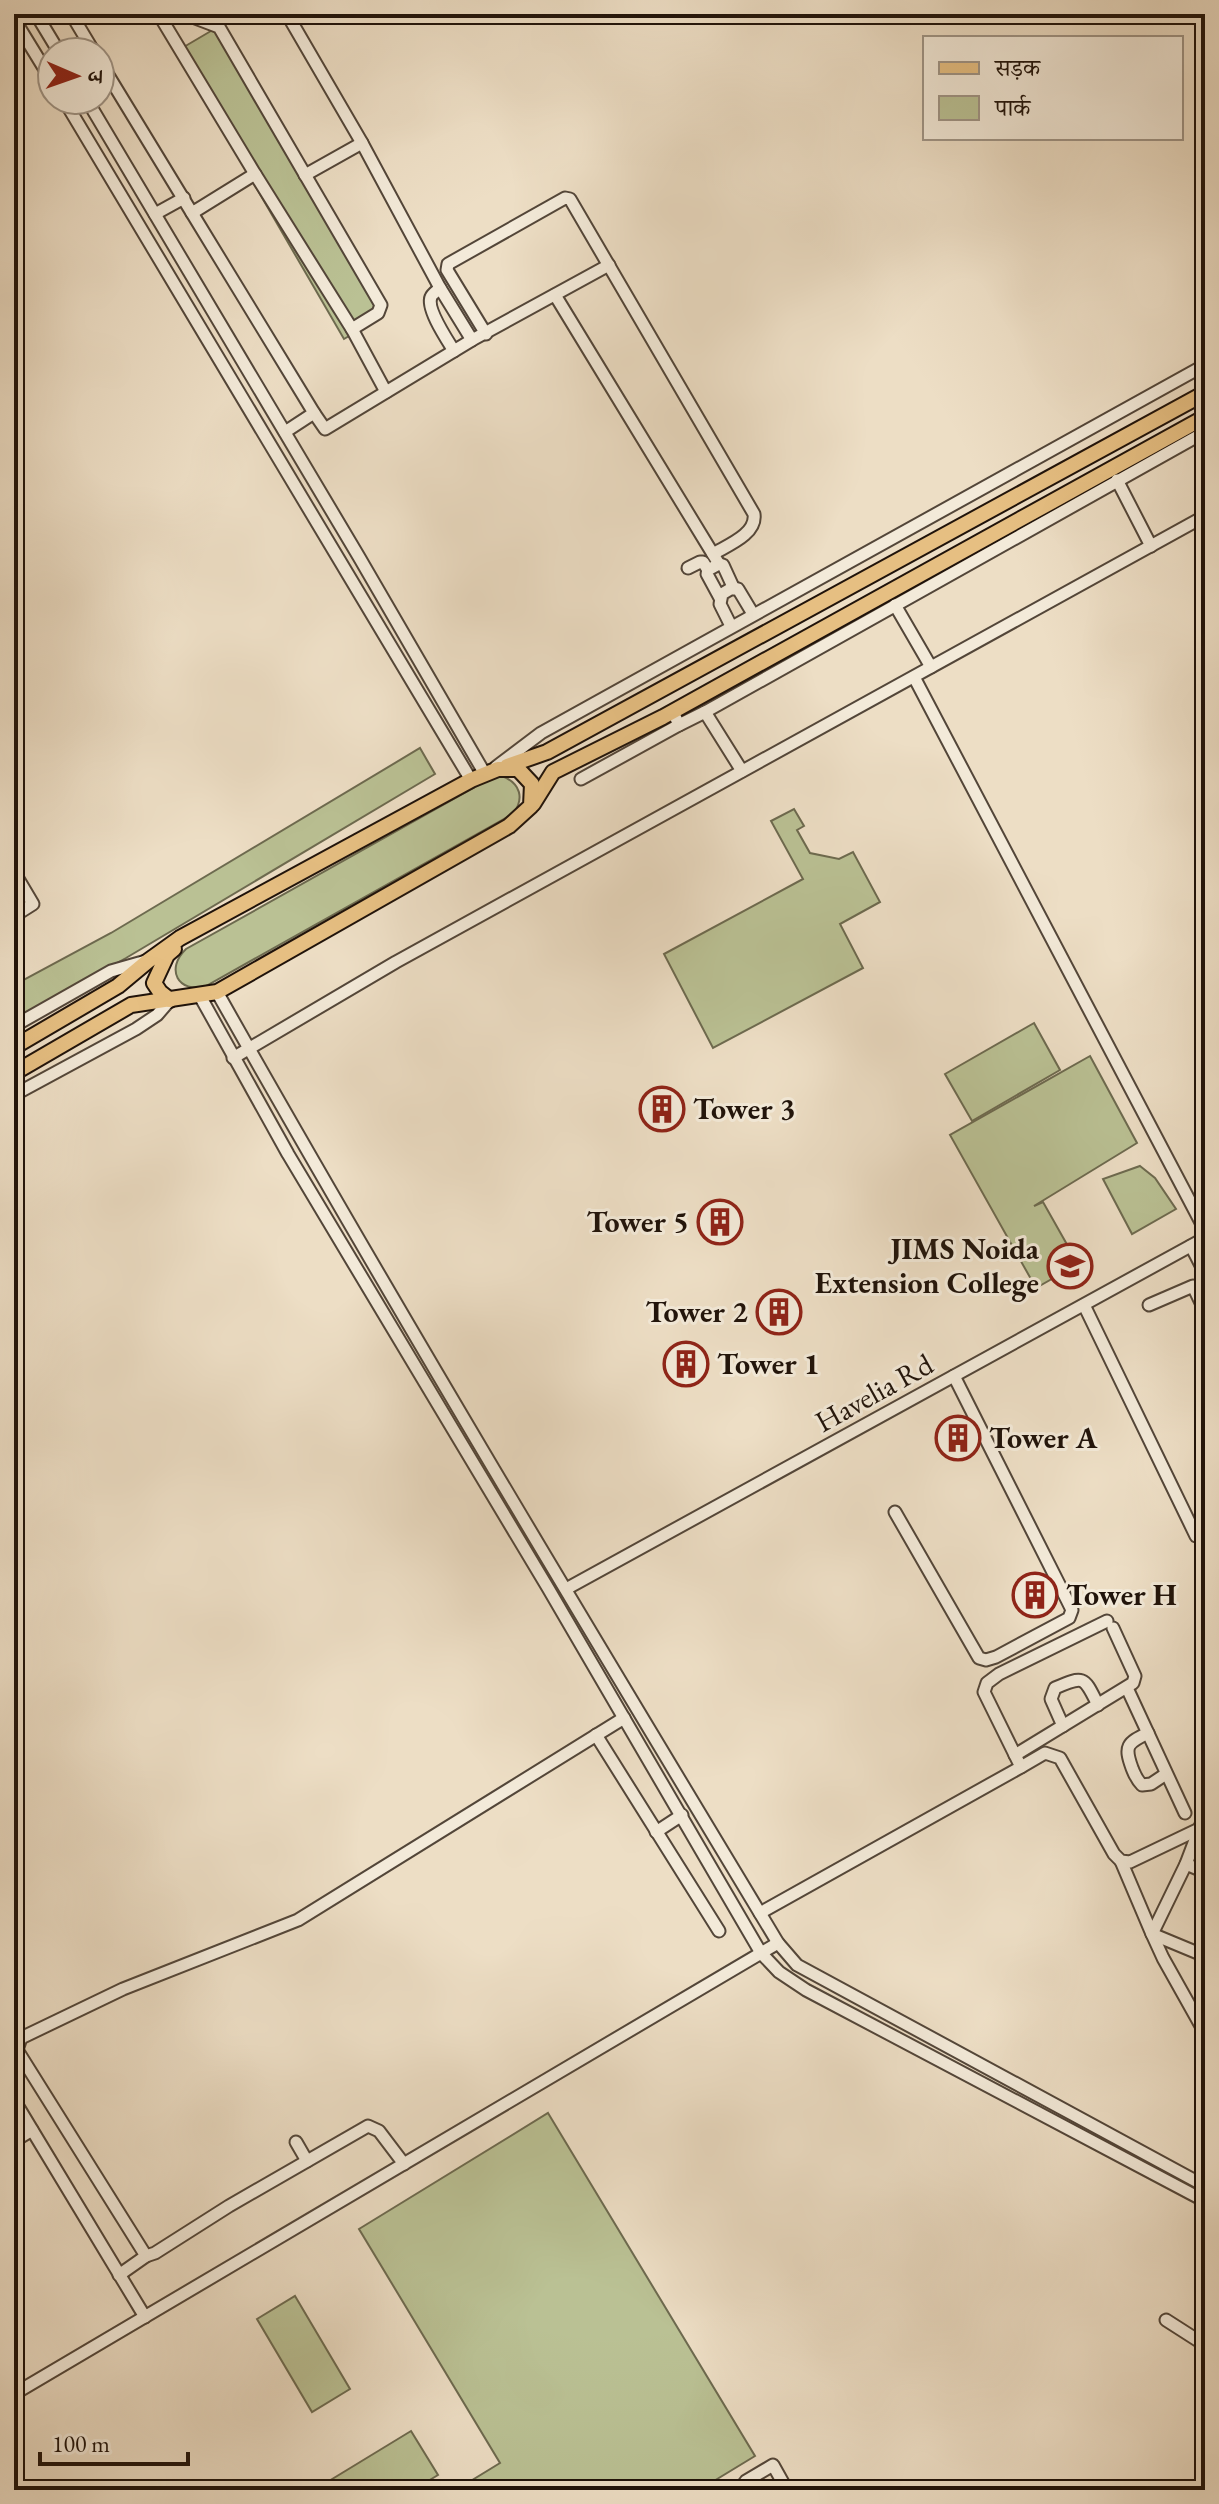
<svg xmlns="http://www.w3.org/2000/svg" width="1219" height="2504" viewBox="0 0 1219 2504" font-family="'EB Garamond','Noto Serif Devanagari',serif">
	<style>
		.green { fill: #bac194; stroke: #6d6a4f; stroke-width: 2 }
		.lines { fill: none; stroke-linecap: round; stroke-linejoin: round }
		.minor-casing { stroke: #534639; stroke-width: 15 }
		.major-casing { stroke: #20130a; stroke-width: 18 }
		.minor { stroke: #f3ead9; stroke-width: 11 }
		.major { stroke: #e6bf82; stroke-width: 14 }
		.labels { text-anchor: middle; stroke-width: 6; stroke-linejoin: round; paint-order: stroke }
		.poi-label { font-size: 30px; font-weight: bold; fill: #20130a; stroke: #f3ead9; text-anchor: start }
		.street-label { font-size: 30px; fill: #20130a; stroke: #f3ead9 }
	</style>
	<rect width="100%" height="100%" fill="#eddec5"/>
	<filter id="stains"><feTurbulence type="fractalNoise" baseFrequency=".0025" numOctaves="4"/><feColorMatrix values="0 0 0 0 .2 0 0 0 0 .09 0 0 0 0 .02 0 0 0 .5 -.17"/></filter>
	<radialGradient id="worn" r=".72"><stop offset=".6" stop-color="#630" stop-opacity="0"/><stop offset="1" stop-color="#630" stop-opacity=".3"/></radialGradient>
	<g class="green">
		<polygon points="216,28 383,316 344,339 177,51"/>
		<polygon points="420,748 435,774 126,958 14,1020 14,985 111,933"/>
		<path d="M502 776C520 783 525 798 513 814L206 986C178 994 165 969 186 949L493 777Z"/>
		<polygon points="794,809 804,826 797,830 810,853 839,859 853,852 880,902 840,924 863,968 713,1048 664,954 803,879 771,821"/>
		<polygon points="1034,1023 1060,1070 972,1121 945,1074"/>
		<polygon points="1090,1056 1137,1143 1034,1206 1043,1202 1078,1264 1036,1288 950,1135"/>
		<polygon points="1140,1166 1155,1178 1176,1209 1132,1234 1103,1179"/>
		<polygon points="548,2113 755,2456 699,2490 456,2490 500,2463 359,2229"/>
		<polygon points="295,2296 350,2389 312,2412 257,2319"/>
		<polygon points="411,2431 438,2475 413,2490 328,2490 324,2484"/>
	</g>
	<g class="lines">
		<g class="minor-casing">
			<g id="minor">
				<polyline points="36,14 59,52"/>
				<polyline points="76,14 76,22 94,52"/>
				<polyline points="287,14 362,143 440,288 472,340"/>
				<polyline points="14,19 52,81"/>
				<polyline points="100,62 192,213 255,174 352,329 386,392"/>
				<polyline points="64,100 471,780"/>
				<polyline points="87,100 359,557 485,774"/>
				<polyline points="255,174 161,18 190,16 219,27 381,305 378,313 352,329"/>
				<polyline points="305,175 362,143"/>
				<polyline points="192,213 314,413"/>
				<polyline points="155,214 184,198"/>
				<path d="M440 288C438 290 432 294 431 297 426 309 448 341 454 351"/>
				<polyline points="555,295 719,564"/>
				<path d="M486 334 447 270 448 264 565 198 570 199 754 514C757 534 728 545 713 554"/>
				<polyline points="285,432 314,413 325,429 472,340 609,265"/>
				<polyline points="1117,480 1151,546"/>
				<polyline points="688,568 700,562 703,562 708,570"/>
				<polyline points="720,598 707,574 708,570 719,564 723,565 734,589"/>
				<polyline points="895,605 931,667"/>
				<polyline points="731,626 720,604 722,594 732,588 738,589 753,614"/>
				<polyline points="914,677 1205,1230"/>
				<polyline points="673,712 679,725 705,712 1205,432"/>
				<polyline points="705,712 742,771"/>
				<polyline points="496,767 541,733 1205,365"/>
				<polyline points="581,779 679,725"/>
				<polyline points="14,872 33,904 14,916"/>
				<path d="M217 992C398 1313 588 1628 778 1943L797 1965 1205 2186"/>
				<polyline points="200,996 288,1154 548,1588 761,1953 779,1972 806,1990 1205,2201"/>
				<polyline points="14,1026 111,971 146,961"/>
				<polyline points="233,1058 396,962 1205,516"/>
				<polyline points="14,1095 136,1029 157,1015 170,1000"/>
				<polyline points="1191,1246 1205,1273"/>
				<polyline points="1084,1305 1196,1536 1205,1531"/>
				<polyline points="1149,1305 1193,1286 1205,1311"/>
				<polyline points="895,1512 979,1658 986,1660 996,1657 1069,1618 1072,1610 1067,1600 954,1376"/>
				<polyline points="566,1589 1205,1238"/>
				<polyline points="1127,1688 1185,1813"/>
				<path d="M1063 1726 1051 1699 1055 1688C1085 1675 1084 1677 1098 1705"/>
				<path d="M1148 1733C1127 1743 1124 1746 1132 1768 1135 1775 1136 1779 1142 1785L1151 1784 1166 1774"/>
				<polyline points="596,1735 719,1931"/>
				<polyline points="1015,1755 1133,1683 1135,1676 1113,1628"/>
				<polyline points="1021,1767 1045,1753 1060,1758 1114,1854 1121,1861 1130,1862 1199,1829"/>
				<polyline points="1205,1814 1186,1864 1152,1934 1163,1958 1205,2033"/>
				<polyline points="656,1832 682,1815"/>
				<polyline points="1121,1861 1152,1934 1205,1956"/>
				<polyline points="1186,1864 1205,1872"/>
				<polyline points="760,1913 1021,1767 984,1692 987,1683 999,1674 1107,1621"/>
				<polyline points="14,2100 145,2317"/>
				<polyline points="14,2141 32,2130"/>
				<polyline points="296,2142 307,2161"/>
				<polyline points="404,2164 379,2131 368,2126 229,2206 155,2253 146,2256 17,2050 21,2038 123,1989 298,1920 624,1718"/>
				<polyline points="119,2275 146,2256"/>
				<polyline points="1166,2320 1205,2345"/>
				<polyline points="14,2394 778,1943"/>
				<polyline points="739,2490 746,2481 773,2465 787,2490"/>
			</g>
		</g>
		<g class="major-casing">
			<g id="major">
				<polyline points="507,766 547,752 1205,393"/>
				<polyline points="533,804 553,772 663,717 1205,417"/>
				<polyline points="170,1000 160,992 154,983 167,955 174,949"/>
				<polyline points="14,1047 118,986 148,961 180,938 471,780 498,769 518,769 532,784 531,806 509,826 217,992 131,1005 14,1073"/>
			</g>
		</g>
		<use href="#minor" class="minor"/>
		<use href="#major" class="major"/>
	</g>
	<defs>
		<g id="building-ring" transform="scale(2.3)"><circle r="9.5" fill="#f3ead9" stroke="#8f2418" stroke-width="1.5"/><path d="M-4-6H4V6H1V3H-1V6H-4ZM-2.5-4.3h1.7v1.8h-1.7ZM.8-4.3h1.7v1.8H.8ZM-2.5-1h1.7V.8h-1.7ZM.8-1h1.7V.8H.8Z" fill="#8f2418"/></g>
		<g id="school-ring" transform="scale(2.3)"><circle r="9.5" fill="#f3ead9" stroke="#8f2418" stroke-width="1.5"/><path d="M0-5L7-2L0 1L-7-2ZM-4 1L0 2.5L4 1V4Q0 6-4 4Z" fill="#8f2418"/></g>
	</defs>
	<g fill-rule="evenodd">
		<use href="#building-ring" x="662" y="1109"/>
		<use href="#building-ring" x="720" y="1222"/>
		<use href="#school-ring" x="1070" y="1266"/>
		<use href="#building-ring" x="779" y="1312"/>
		<use href="#building-ring" x="686" y="1364"/>
		<use href="#building-ring" x="958" y="1438"/>
		<use href="#building-ring" x="1035" y="1595"/>
	</g>
	<g class="labels">
		<g class="poi-label">
			<text x="693" y="1119">Tower 3</text>
			<text x="689" y="1232" text-anchor="end">Tower 5</text>
			<text x="1039" y="1259" text-anchor="end">JIMS Noida<tspan x="1039" dy="34">Extension College</tspan></text>
			<text x="748" y="1322" text-anchor="end">Tower 2</text>
			<text x="717" y="1374">Tower 1</text>
			<text x="989" y="1448">Tower A</text>
			<text x="1066" y="1605">Tower H</text>
		</g>
		<g class="street-label">
			<text transform="translate(874 1393) rotate(-29)" y="10">Havelia Rd</text>
		</g>
	</g>
	<rect width="1219" height="2504" fill="none" stroke="#eddec5" stroke-width="48"/>
	<rect x="16" y="16" width="1187" height="2472" fill="none" stroke="#20130a" stroke-width="4"/>
	<rect x="24" y="24" width="1171" height="2456" fill="none" stroke="#20130a" stroke-width="2"/>
	<rect x="923" y="36" width="260" height="104" fill="#f3ead9" stroke="#9f9486" stroke-width="2"/>
	<rect x="939" y="62" width="40" height="12" fill="#e6bf82" stroke="#9f9486" stroke-width="2"/>
	<text x="995" y="76" font-size="24" fill="#20130a">सड़क</text>
	<rect x="939" y="96" width="40" height="24" fill="#bac194" stroke="#9f9486" stroke-width="2"/>
	<text x="995" y="116" font-size="24" fill="#20130a">पार्क</text>
	<g transform="translate(76 76) rotate(92)"><circle r="38" fill="#f3ead9" stroke="#9f9486" stroke-width="2"/>
	<path d="M0-6L14 30L0 20L-14 30Z" fill="#8f2418"/>
	<text y="-12" font-size="22" font-weight="bold" text-anchor="middle" fill="#20130a">उ</text>
	</g>
	<path d="M40 2452v12h148v-12" fill="none" stroke="#20130a" stroke-width="4"/>
	<text x="52" y="2452" font-size="24" fill="#20130a" stroke="#f3ead9" stroke-width="6" paint-order="stroke">100 m</text>
	<rect width="100%" height="100%" filter="url(#stains)"/>
	<rect width="100%" height="100%" fill="url(#worn)"/>
</svg>
